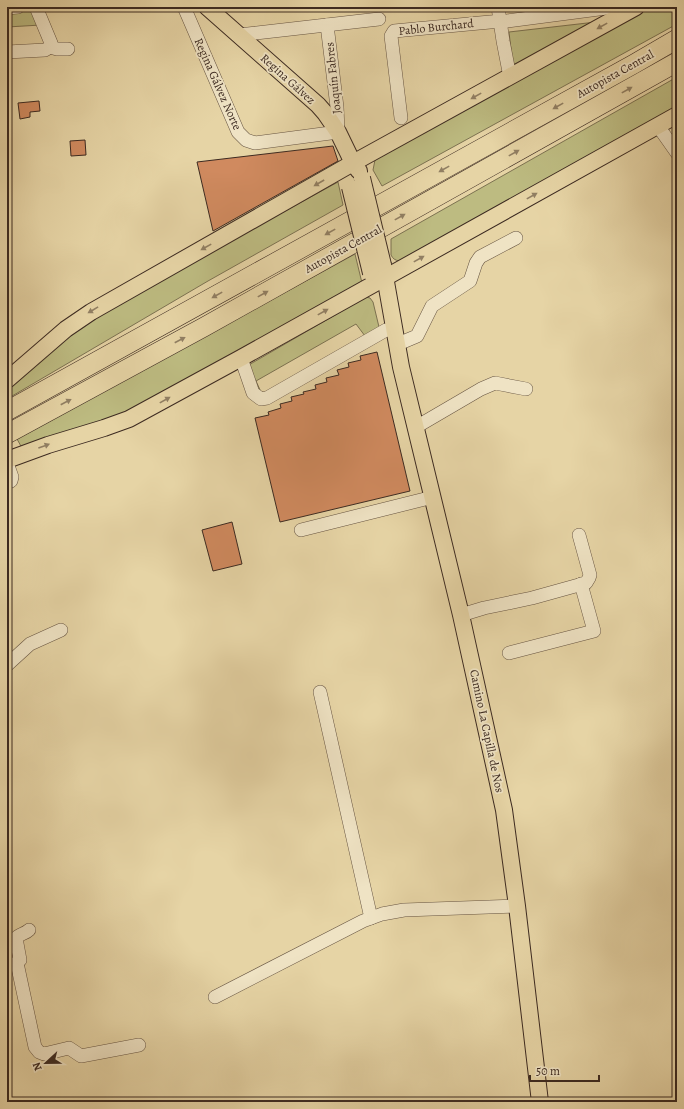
<svg xmlns="http://www.w3.org/2000/svg" width="684" height="1109" viewBox="0 0 684 1109" font-family="Alegreya,serif">
	<style>
		.green { fill: #bdbb81; stroke: #7c7251 }
		.building { fill: #d08a5f; stroke: #3c2a21 }
		.lines { fill: none; stroke-linecap: round; stroke-linejoin: round }
		.minor-casing { stroke: #665442; stroke-width: 14 }
		.major-casing { stroke: #3c2a21; stroke-width: 18 }
		.highway-casing { stroke: #3c2a21; stroke-width: 20 }
		.minor { stroke: #efe3c4; stroke-width: 13 }
		.major { stroke: #e6d4a5; stroke-width: 16 }
		.highway { stroke: #e6d4a5; stroke-width: 19 }
		.major-bridge-casing { stroke: #3c2a21; stroke-width: 18; stroke-linecap: butt }
		.major-bridge { stroke: #e6d4a5; stroke-width: 16 }
		.oneway { fill: #917f63 }
		.labels { text-anchor: middle; stroke-width: 3.5; stroke-linejoin: round; paint-order: stroke }
		.street-label { font-size: 12px; fill: #3c2a21; stroke: #efe3c4 }
	</style>
	<rect width="100%" height="100%" fill="#e6d4a5"/>
	<filter id="stains"><feTurbulence type="fractalNoise" baseFrequency=".005" numOctaves="4"/><feColorMatrix values="0 0 0 0 .2 0 0 0 0 .09 0 0 0 0 .02 0 0 0 .5 -.17"/></filter>
	<radialGradient id="worn" r=".72"><stop offset=".6" stop-color="#630" stop-opacity="0"/><stop offset="1" stop-color="#630" stop-opacity=".3"/></radialGradient>
	<g class="green">
		<polygon points="651,7 677,7 677,24 382,186 373,170 375,160 516,81"/>
		<polygon points="33,9 41,25 7,27 7,11"/>
		<polygon points="596,22 513,67 509,32"/>
		<path d="M677 77V109L399 261C395 260 393 259 391 255V239Z"/>
		<polygon points="338,182 343,205 208,281 7,399 7,387 93,316"/>
		<polygon points="355,254 362,283 160,398 108,420 22,448 17,439"/>
		<polygon points="366,297 370,298 373,302 379,327 365,336 356,324 256,381 261,392 257,393 247,366"/>
	</g>
	<g class="building">
		<polygon points="39,101 40,111 30,112 30,117 20,119 18,103"/>
		<polygon points="85,140 86,155 71,156 70,141"/>
		<polygon points="333,146 338,161 213,231 197,162"/>
		<polygon points="377,352 410,491 280,522 255,418 269,415 268,412 281,408 280,404 292,401 291,397 304,394 303,392 316,389 315,385 327,382 326,378 339,375 337,370 349,367 348,363 361,360 360,356"/>
		<polygon points="232,522 242,564 213,571 202,530"/>
	</g>
	<g class="lines">
		<g class="minor-casing">
			<g id="minor">
				<polyline points="184,7 238,132 246,140 255,143 338,132 337,107 327,25"/>
				<polyline points="498,7 503,41 510,77"/>
				<polyline points="7,8 18,7"/>
				<polyline points="239,35 379,19"/>
				<polyline points="50,47 57,49 68,49"/>
				<polyline points="7,52 45,50 50,47 51,43 36,7"/>
				<polyline points="401,118 391,36 394,31 490,22 507,21 614,7"/>
				<polyline points="658,126 677,153"/>
				<polyline points="398,344 417,336 432,306 470,281 476,263 480,257 516,238"/>
				<polyline points="241,358 253,393 261,399 267,398 386,330"/>
				<polyline points="416,427 481,389 495,383 526,389"/>
				<polyline points="7,463 12,477 11,481 7,483"/>
				<polyline points="301,530 433,497"/>
				<polyline points="461,615 484,608 532,598 586,583 589,578 590,575 579,535"/>
				<polyline points="509,653 594,631 581,584"/>
				<polyline points="7,665 30,644 61,630"/>
				<polyline points="320,692 371,918"/>
				<polyline points="17,963 35,1047 39,1052 44,1054 69,1048 81,1056 139,1045"/>
				<path d="M7 965 17 963 20 960 16 938C19 934 25 934 29 930"/>
				<polyline points="215,997 363,921 382,914 404,910 517,906"/>
			</g>
		</g>
		<g class="major-casing">
			<g id="major">
				<polyline points="207,7 318,105 325,113 338,132 353,163 359,171"/>
				<polyline points="383,265 401,367 461,615 504,810 517,906 540,1102"/>
				<polyline points="7,380 66,329 91,312 353,163 636,7"/>
				<polyline points="7,460 48,445 104,428 129,419 241,358 677,115"/>
			</g>
		</g>
		<g class="highway-casing">
			<g id="highway">
				<polyline points="7,411 634,64 677,39"/>
				<polyline points="7,434 204,327 677,62"/>
			</g>
		</g>
		<use href="#minor" class="minor"/>
		<use href="#major" class="major"/>
		<use href="#highway" class="highway"/>
		<g class="major-bridge-casing">
			<g id="major-bridge">
				<polyline points="362,178 383,265"/>
				<polyline points="350,187 371,273"/>
			</g>
		</g>
		<use href="#major-bridge" class="major-bridge"/>
	</g>
	<defs><path id="oneway-solid" d="M-6-.8H1V-3.2L6.5 0L1 3.2V.8H-6Z"/></defs>
	<g class="oneway">
		<use href="#oneway-solid" transform="translate(602 26) rotate(151)"/>
		<use href="#oneway-solid" transform="translate(627 90) rotate(-29)"/>
		<use href="#oneway-solid" transform="translate(476 96) rotate(151)"/>
		<use href="#oneway-solid" transform="translate(558 106) rotate(151)"/>
		<use href="#oneway-solid" transform="translate(514 153) rotate(-29)"/>
		<use href="#oneway-solid" transform="translate(444 169) rotate(151)"/>
		<use href="#oneway-solid" transform="translate(319 183) rotate(150)"/>
		<use href="#oneway-solid" transform="translate(532 196) rotate(-29)"/>
		<use href="#oneway-solid" transform="translate(400 217) rotate(-29)"/>
		<use href="#oneway-solid" transform="translate(330 232) rotate(151)"/>
		<use href="#oneway-solid" transform="translate(206 247) rotate(151)"/>
		<use href="#oneway-solid" transform="translate(419 259) rotate(-29)"/>
		<use href="#oneway-solid" transform="translate(263 294) rotate(-29)"/>
		<use href="#oneway-solid" transform="translate(217 295) rotate(151)"/>
		<use href="#oneway-solid" transform="translate(93 310) rotate(149)"/>
		<use href="#oneway-solid" transform="translate(323 312) rotate(-29)"/>
		<use href="#oneway-solid" transform="translate(180 340) rotate(-28)"/>
		<use href="#oneway-solid" transform="translate(165 400) rotate(-29)"/>
		<use href="#oneway-solid" transform="translate(66 402) rotate(-28)"/>
		<use href="#oneway-solid" transform="translate(44 446) rotate(-20)"/>
	</g>
	<g class="labels">
		<g class="street-label">
			<text transform="translate(436 27) rotate(-6)" y="4">Pablo Burchard</text>
			<text transform="translate(615 74) rotate(-29)" y="4">Autopista Central</text>
			<text transform="translate(333 78) rotate(-96)" y="4">Joaquín Fabres</text>
			<text transform="translate(288 79) rotate(42)" y="4">Regina Gálvez</text>
			<text transform="translate(218 84) rotate(66)" y="4">Regina Gálvez Norte</text>
			<text transform="translate(343 249) rotate(-29)" y="4">Autopista Central</text>
			<text transform="translate(487 731) rotate(78)" y="4">Camino La Capilla de Nos</text>
		</g>
	</g>
	<rect width="684" height="1109" fill="none" stroke="#e6d4a5" stroke-width="24"/>
	<rect x="8" y="8" width="668" height="1093" fill="none" stroke="#3c2a21" stroke-width="2"/>
	<rect x="12" y="12" width="660" height="1085" fill="none" stroke="#3c2a21"/>
	<g transform="translate(46 1063) rotate(248)" stroke="#efe3c4" stroke-width="3" paint-order="stroke">
	<path d="M0-3L7 15L0 10L-7 15Z" fill="#3c2a21"/>
	<text y="-6" font-size="11" font-weight="bold" text-anchor="middle" fill="#3c2a21">N</text>
	</g>
	<path d="M530 1075v6h69v-6" fill="none" stroke="#3c2a21" stroke-width="2"/>
	<text x="536" y="1075" font-size="12" fill="#3c2a21" stroke="#efe3c4" stroke-width="3" paint-order="stroke">50 m</text>
	<rect width="100%" height="100%" filter="url(#stains)"/>
	<rect width="100%" height="100%" fill="url(#worn)"/>
</svg>
